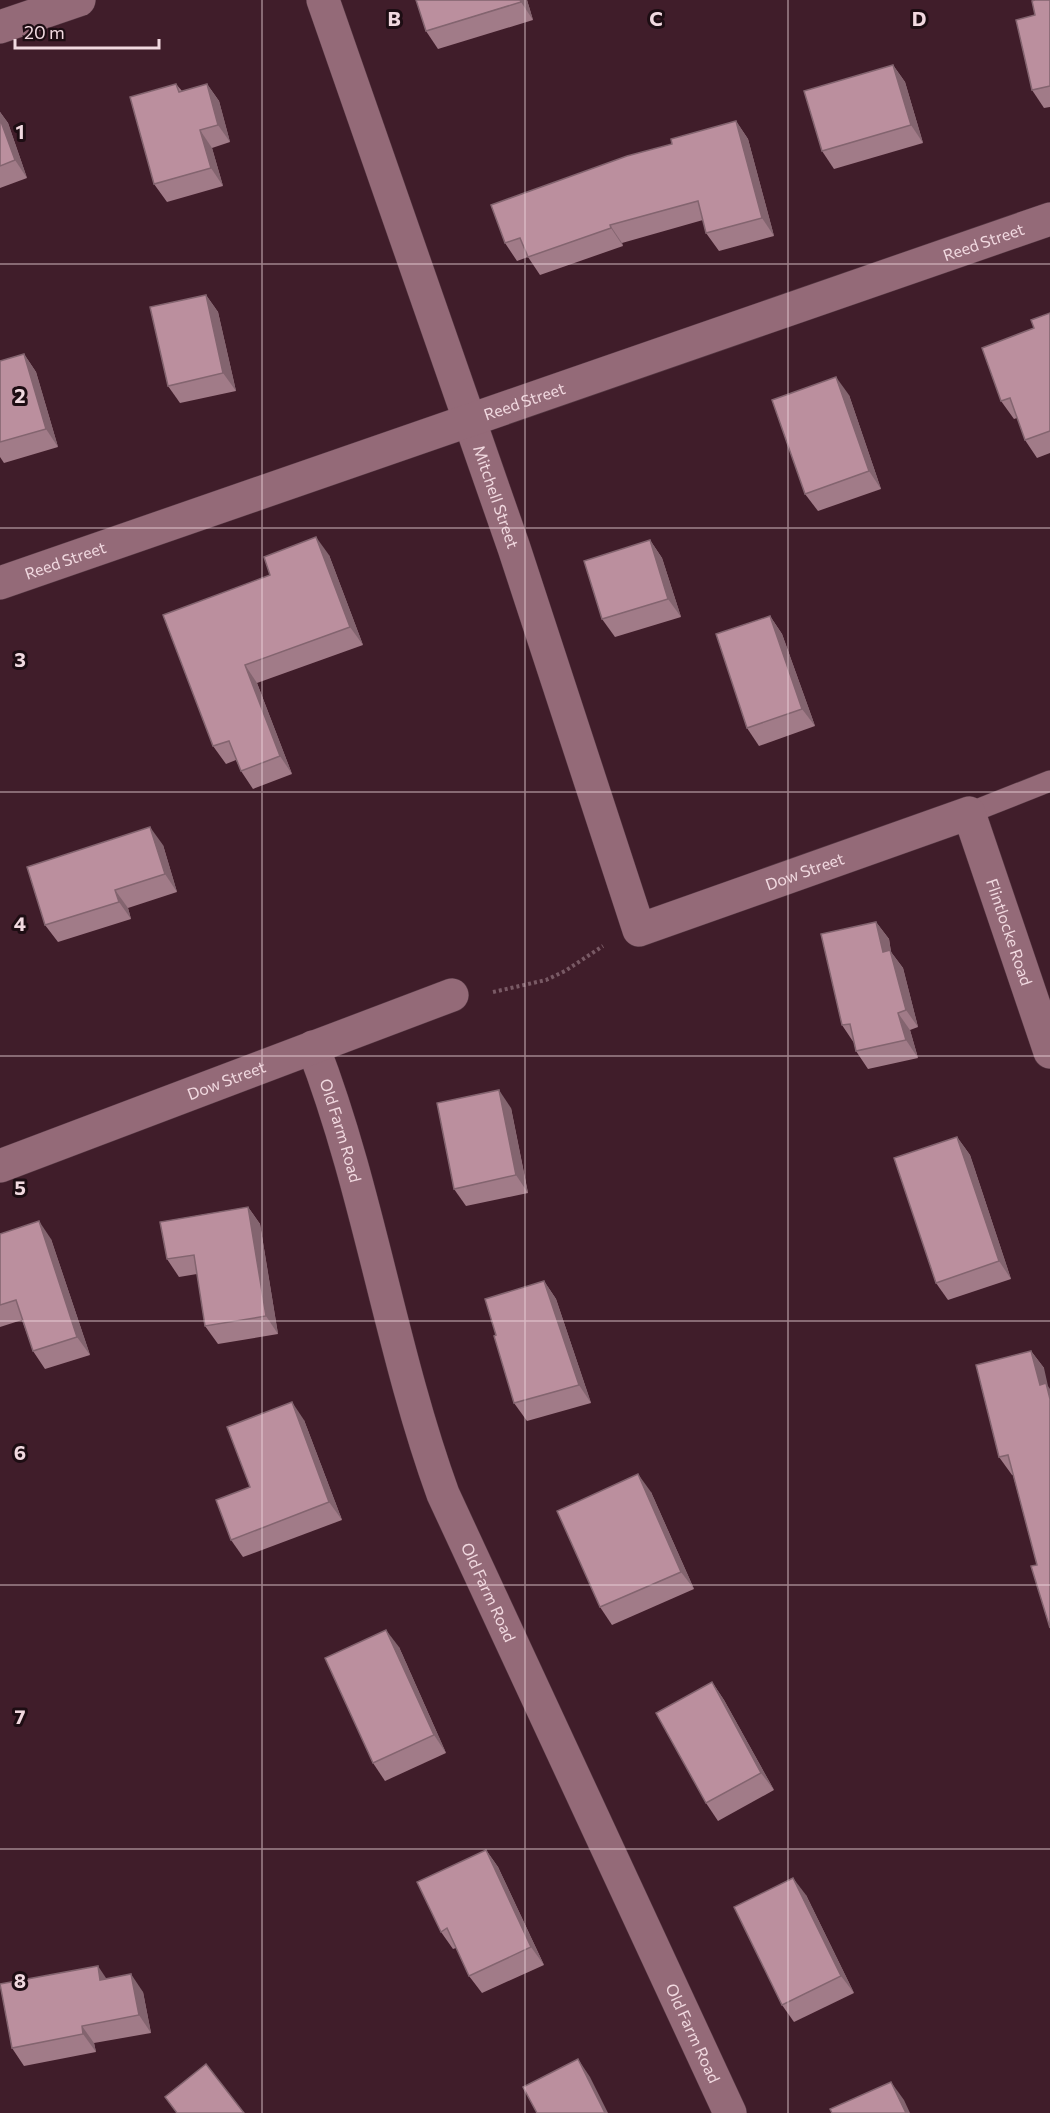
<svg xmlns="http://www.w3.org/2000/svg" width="1050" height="2113" viewBox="0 0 1050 2113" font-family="Commissioner,sans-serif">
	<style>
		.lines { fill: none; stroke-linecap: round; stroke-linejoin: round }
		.lane-casing { stroke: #563944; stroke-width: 22 }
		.street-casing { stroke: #563944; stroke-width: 34 }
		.secondary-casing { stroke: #563944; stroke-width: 34 }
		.path { stroke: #795a65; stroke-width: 4; stroke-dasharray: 3 3; stroke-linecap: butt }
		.lane { stroke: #946a78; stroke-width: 21 }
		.street { stroke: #946a78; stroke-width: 33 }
		.secondary { stroke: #946a78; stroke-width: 33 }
		.wall { fill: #a17b88 }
		.shaded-wall { fill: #83646f }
		.building { fill: #bb8f9e; stroke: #83646f; stroke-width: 1.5 }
		.grid { fill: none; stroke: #f1d9e0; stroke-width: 1.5; stroke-opacity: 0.55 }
		.labels { text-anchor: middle; stroke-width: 6; stroke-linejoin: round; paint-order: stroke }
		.street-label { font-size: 16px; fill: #f1d9e0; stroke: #1d0d13 }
		.grid-label { font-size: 20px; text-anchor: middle; font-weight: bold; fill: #f1d9e0; stroke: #1d0d13; stroke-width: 6; stroke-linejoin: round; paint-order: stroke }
	</style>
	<rect width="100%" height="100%" fill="#401d2a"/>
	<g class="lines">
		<g class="lane-casing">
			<polyline id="lane" points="969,813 1050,781"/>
		</g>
		<g class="street-casing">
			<g id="street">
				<path id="s1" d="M323 0 514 548 639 930 969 813 1050 1052"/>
				<polyline points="0,27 79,0"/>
				<path id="s2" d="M313 1047C369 1192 390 1348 443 1494L730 2113"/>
				<path id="s3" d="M0 1166 452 995"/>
			</g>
		</g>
		<g class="secondary-casing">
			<g id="secondary">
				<path id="s4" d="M0 583 1050 219"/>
			</g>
		</g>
		<polyline class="path" points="493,992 546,980 565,971 603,946"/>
		<use href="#lane" class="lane"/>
		<use href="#street" class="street"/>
		<use href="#secondary" class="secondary"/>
	</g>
	<g class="wall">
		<polygon points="527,0 533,20 438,49 426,31"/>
		<polygon points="1050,0 1050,107 1044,108 1032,90"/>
		<polygon points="893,65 905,82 923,143 834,169 822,151"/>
		<polygon points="176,84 182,91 207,84 219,101 230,142 212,148 223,186 167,202 154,184"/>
		<polygon points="0,112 8,123 27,178 0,188"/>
		<polygon points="736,121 748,139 774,236 719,251 706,233 703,220 622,243 623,246 540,275 528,257 517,261 505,243 672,144"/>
		<polygon points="206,295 218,312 236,391 180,403 168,386"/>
		<polygon points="1050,313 1050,453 1037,458 1025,440 1017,418 1014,419 1001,401 1034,328"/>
		<polygon points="24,354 36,372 58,447 4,463 0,457 0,361"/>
		<polygon points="849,395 881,489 818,511 805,494"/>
		<polygon points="650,540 662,558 681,617 615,637 602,619"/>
		<polygon points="329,555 363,645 257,683 292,774 253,789 241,771 236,760 226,764 213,746 163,615"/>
		<polygon points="770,616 782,634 815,726 759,746 747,728"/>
		<polygon points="163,845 177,892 128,908 131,919 58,942 45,925"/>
		<polygon points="876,922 889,939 891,952 903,968 918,1027 910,1030 918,1058 868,1069 856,1051 854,1043 842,1025"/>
		<polygon points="511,1108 528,1193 466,1206 454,1189"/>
		<polygon points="957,1137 970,1155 1011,1279 948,1300 936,1283"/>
		<polygon points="248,1207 260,1224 278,1334 218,1344 205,1326 197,1274 179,1277 167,1259"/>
		<polygon points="0,1234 51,1239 90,1355 45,1369 33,1351 22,1320 0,1327"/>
		<polygon points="544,1281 556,1299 591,1403 527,1421 514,1403 496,1335"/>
		<polygon points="1031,1351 1044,1368 1037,1565 1013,1475 1012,1475 999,1457"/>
		<polygon points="304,1420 342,1520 243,1557 231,1540 250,1487"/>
		<polygon points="651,1492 694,1589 612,1625 600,1607"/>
		<polygon points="399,1647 446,1753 385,1781 373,1763"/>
		<polygon points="712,1682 724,1700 774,1790 718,1821 706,1803"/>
		<polygon points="486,1850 498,1867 544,1965 482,1993 469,1976 456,1948 453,1949 441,1932"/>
		<polygon points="806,1895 854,1993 794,2022 782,2005"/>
		<polygon points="107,1979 143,1992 151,2033 94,2043 96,2052 24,2066 12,2048"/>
	</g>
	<g class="shaded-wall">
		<polygon points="520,0 527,0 533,20 521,2"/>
		<polygon points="893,65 905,82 923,143 911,125"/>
		<polygon points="207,84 219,101 230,142 218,125"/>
		<polygon points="0,112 8,123 27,178 15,160 0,119"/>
		<polygon points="736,121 748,139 774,236 762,218"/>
		<polygon points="200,130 212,148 223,186 211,168"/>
		<polygon points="610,225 622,243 623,246 611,228"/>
		<polygon points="206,295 218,312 236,391 223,373"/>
		<polygon points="24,354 36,372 58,447 46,429"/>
		<polygon points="836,377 849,395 881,489 869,471"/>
		<polygon points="316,537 329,555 363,645 350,627"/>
		<polygon points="650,540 662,558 681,617 668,599"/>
		<polygon points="770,616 782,634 815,726 802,709"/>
		<polygon points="245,665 257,683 292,774 280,756"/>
		<polygon points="150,827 163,845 177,892 165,874"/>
		<polygon points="115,890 128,908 131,919 119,902"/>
		<polygon points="876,922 889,939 891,952 903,968 918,1027 906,1010 883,952"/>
		<polygon points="898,1013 910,1030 918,1058 906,1040"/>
		<polygon points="499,1090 511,1108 528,1193 516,1175"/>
		<polygon points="957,1137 970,1155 1011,1279 999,1261"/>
		<polygon points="248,1207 260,1224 278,1334 266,1316"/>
		<polygon points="39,1221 51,1239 90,1355 77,1337"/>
		<polygon points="544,1281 556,1299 591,1403 579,1385"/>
		<polygon points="1031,1351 1044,1368 1048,1386 1050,1389 1050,1400 1040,1385"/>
		<polygon points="292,1402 304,1420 342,1520 329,1502"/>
		<polygon points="638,1474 651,1492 694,1589 681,1572"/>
		<polygon points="386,1630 399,1647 446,1753 434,1735"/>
		<polygon points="712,1682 724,1700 774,1790 761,1773"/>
		<polygon points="486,1850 498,1867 544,1965 531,1947"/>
		<polygon points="793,1878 806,1895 854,1993 841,1976"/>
		<polygon points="98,1966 110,1984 100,1980"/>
		<polygon points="131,1974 143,1992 151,2033 139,2015"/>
		<polygon points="82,2026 94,2043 96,2052 83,2034"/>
		<polygon points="578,2059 590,2077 608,2113 605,2113"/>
		<polygon points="891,2082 904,2100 910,2113 906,2113"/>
	</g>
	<g class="building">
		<polygon points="416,0 520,0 521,2 426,31"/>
		<polygon points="1035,0 1050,0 1050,86 1032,90 1016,20 1035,15 1032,1"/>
		<polygon points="893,65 911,125 822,151 804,91"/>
		<polygon points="176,84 179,92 207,84 218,125 200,130 211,168 154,184 130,97"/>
		<polygon points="0,119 15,160 0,166"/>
		<polygon points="736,121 762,218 706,233 698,201 610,225 611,228 528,257 520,238 505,243 491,205 627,156 672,144 671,139"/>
		<polygon points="206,295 223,373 168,386 150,307"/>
		<polygon points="1050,313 1050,431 1025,440 1010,398 1001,401 982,348 1034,328 1031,320"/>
		<polygon points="24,354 46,429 0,442 0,361"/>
		<polygon points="836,377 869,471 805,494 772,400"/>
		<polygon points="316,537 350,627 245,665 280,756 241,771 229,741 213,746 163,615 270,575 264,557"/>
		<polygon points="650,540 668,599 602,619 584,561"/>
		<polygon points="770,616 802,709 747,728 716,634"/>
		<polygon points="150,827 165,874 115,890 119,902 45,925 27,867"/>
		<polygon points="876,922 883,952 890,950 906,1010 898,1013 906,1040 856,1051 850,1024 842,1025 821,934"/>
		<polygon points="499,1090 516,1175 454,1189 437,1103"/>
		<polygon points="957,1137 999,1261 936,1283 894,1158"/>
		<polygon points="248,1207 266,1316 205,1326 194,1255 167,1259 160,1222"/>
		<polygon points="39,1221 77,1337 33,1351 16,1300 0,1305 0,1234"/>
		<polygon points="544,1281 579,1385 514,1403 494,1336 496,1335 485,1299"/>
		<polygon points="1031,1351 1040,1385 1046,1383 1050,1399 1050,1628 1031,1566 1037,1565 1008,1455 999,1457 976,1365"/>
		<polygon points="292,1402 329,1502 231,1540 216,1500 250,1487 227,1427"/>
		<polygon points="638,1474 681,1572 600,1607 557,1511"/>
		<polygon points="386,1630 434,1735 373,1763 325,1658"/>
		<polygon points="712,1682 761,1773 706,1803 656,1713"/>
		<polygon points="486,1850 531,1947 469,1976 447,1928 441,1932 417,1882"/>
		<polygon points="793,1878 841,1976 782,2005 734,1907"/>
		<polygon points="98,1966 100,1980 131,1974 139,2015 82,2026 83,2034 12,2048 0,1984"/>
		<polygon points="578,2059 605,2113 537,2113 523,2087"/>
		<polygon points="206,2064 244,2113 177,2113 165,2097"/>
		<polygon points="891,2082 906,2113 832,2113 830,2109"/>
	</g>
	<path class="grid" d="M262 0V2113M525 0V2113M788 0V2113M0 264H1050M0 528H1050M0 792H1050M0 1056H1050M0 1321H1050M0 1585H1050M0 1849H1050"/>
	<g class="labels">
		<g class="street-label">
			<text dy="6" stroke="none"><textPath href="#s4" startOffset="1041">Reed Street</textPath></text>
			<text dy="6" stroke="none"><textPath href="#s4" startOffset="555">Reed Street</textPath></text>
			<text dy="6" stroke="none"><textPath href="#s1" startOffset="526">Mitchell Street</textPath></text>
			<text dy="6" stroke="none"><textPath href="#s4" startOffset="69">Reed Street</textPath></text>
			<text dy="6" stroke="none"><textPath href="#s1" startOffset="1158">Dow Street</textPath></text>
			<text dy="6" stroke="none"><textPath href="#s1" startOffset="1458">Flintlocke Road</textPath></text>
			<text dy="6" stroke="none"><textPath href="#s3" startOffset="242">Dow Street</textPath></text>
			<text dy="6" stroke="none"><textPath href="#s2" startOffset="88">Old Farm Road</textPath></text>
			<text dy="6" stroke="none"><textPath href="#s2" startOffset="574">Old Farm Road</textPath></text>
			<text dy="6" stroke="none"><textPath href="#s2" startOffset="1060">Old Farm Road</textPath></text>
		</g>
	</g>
	<g class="grid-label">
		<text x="394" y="26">B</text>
		<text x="656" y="26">C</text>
		<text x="919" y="26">D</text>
		<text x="20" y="139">1</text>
		<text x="20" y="403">2</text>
		<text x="20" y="667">3</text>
		<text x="20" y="931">4</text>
		<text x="20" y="1195">5</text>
		<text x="20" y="1460">6</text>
		<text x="20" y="1724">7</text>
		<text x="20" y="1988">8</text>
	</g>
	<path d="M15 39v9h144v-9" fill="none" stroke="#f1d9e0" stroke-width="3"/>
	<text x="24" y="39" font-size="18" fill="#f1d9e0" stroke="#1d0d13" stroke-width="4.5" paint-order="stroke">20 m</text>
</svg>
